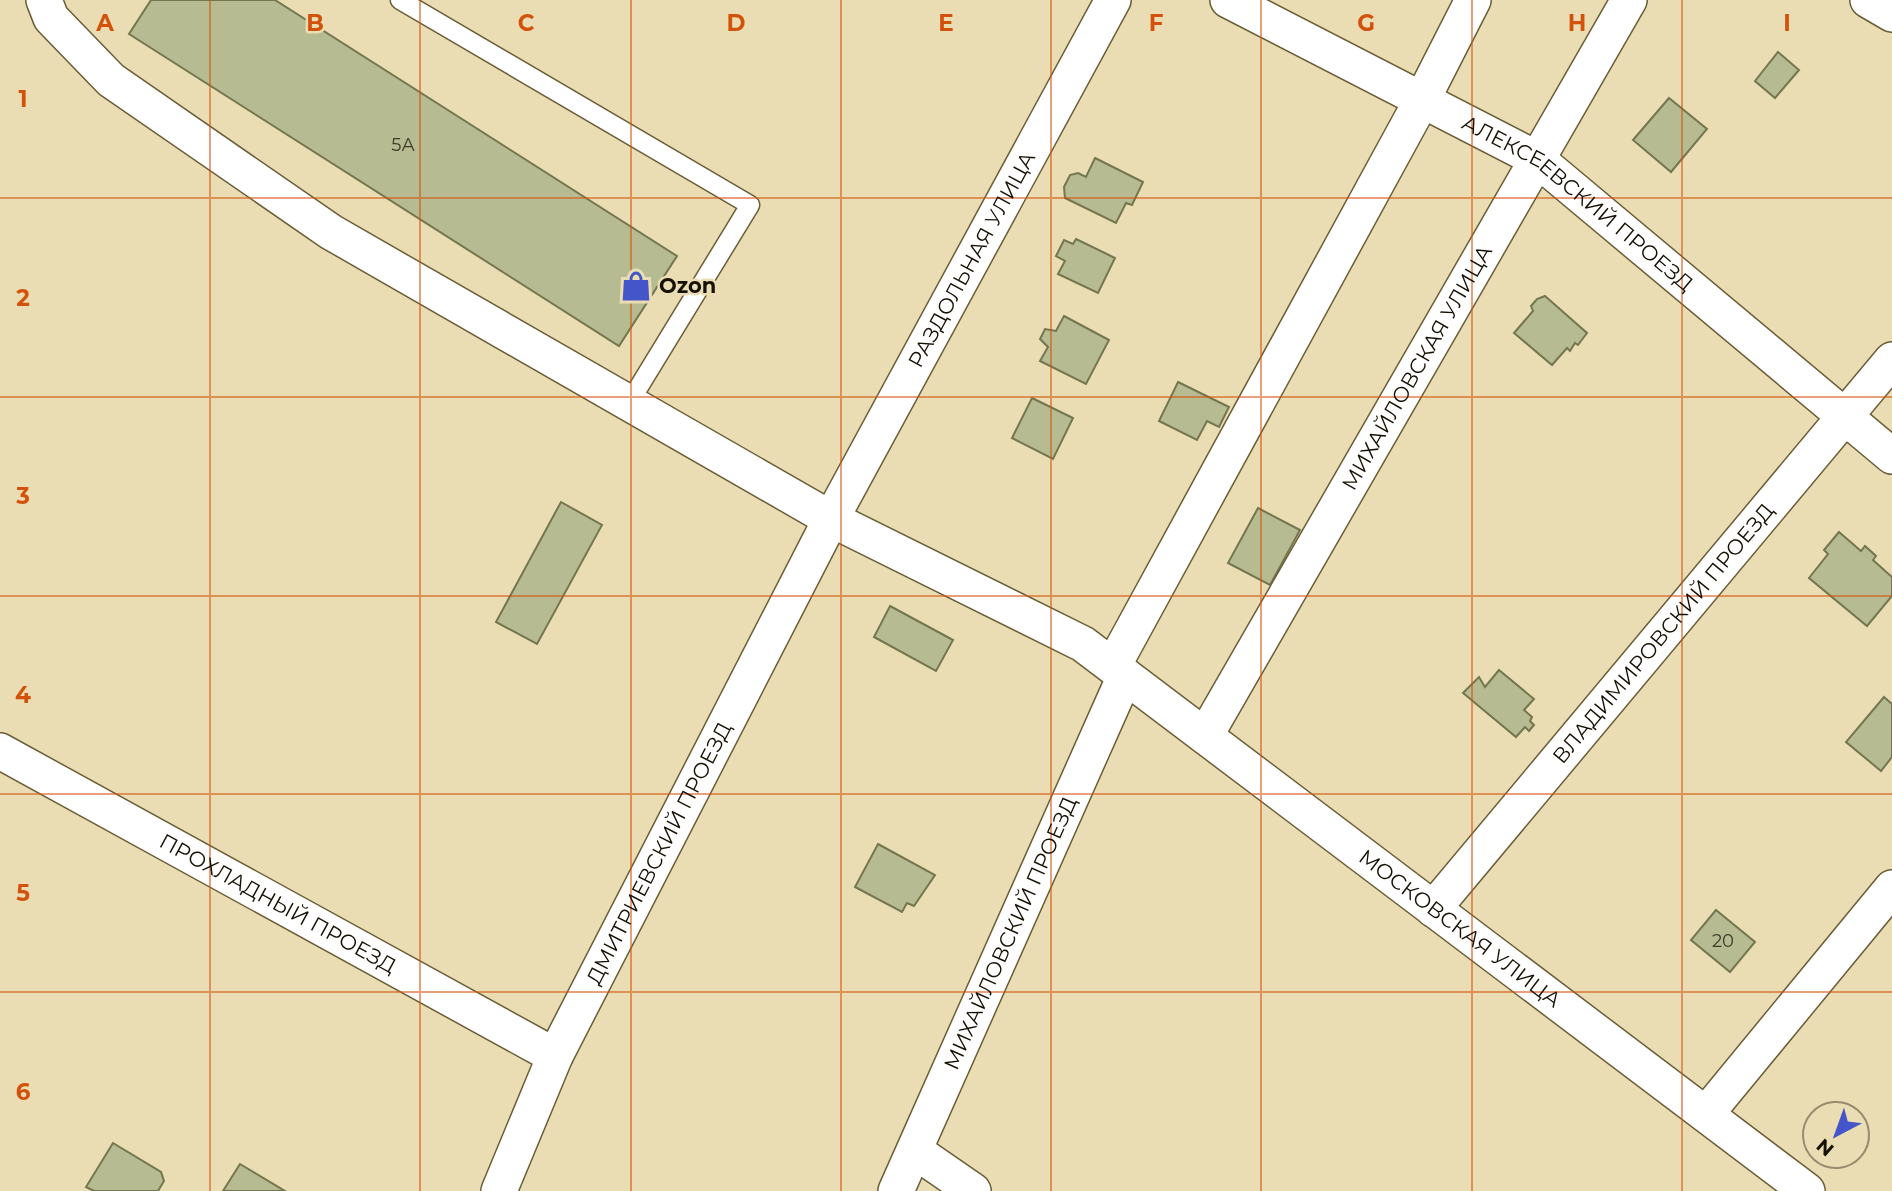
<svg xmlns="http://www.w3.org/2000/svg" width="1892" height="1191" viewBox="0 0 1892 1191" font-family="Montserrat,sans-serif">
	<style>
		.building { fill: #b7bb91; stroke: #73764f; stroke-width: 2 }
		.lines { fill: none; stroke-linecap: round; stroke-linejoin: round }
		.service-casing { stroke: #6a5d37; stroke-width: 21 }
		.minor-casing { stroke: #6a5d37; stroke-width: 38 }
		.service { stroke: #fff; stroke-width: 18 }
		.minor { stroke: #fff; stroke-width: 35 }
		.grid { fill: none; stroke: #d3520b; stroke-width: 2; stroke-opacity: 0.55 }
		.labels { text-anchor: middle; stroke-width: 5; stroke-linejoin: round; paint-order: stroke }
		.number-label { font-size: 18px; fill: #3f3c27 }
		.street-label { font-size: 21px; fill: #171104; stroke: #ebddb3 }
		.poi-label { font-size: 21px; font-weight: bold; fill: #171104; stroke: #ebddb3; text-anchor: start }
		.grid-label { font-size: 23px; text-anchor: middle; font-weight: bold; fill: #d3520b; stroke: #ebddb3; stroke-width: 5; stroke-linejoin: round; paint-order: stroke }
	</style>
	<rect width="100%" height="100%" fill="#ebddb3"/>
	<g class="building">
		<polygon points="151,0 275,0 677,256 619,346 129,34"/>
		<polygon points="1778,52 1799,70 1775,98 1755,81"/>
		<polygon points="1669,98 1707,129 1671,172 1633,140"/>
		<polygon points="1095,158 1143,182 1132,205 1126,203 1116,223 1065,198 1064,187 1070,175 1078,173 1086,177"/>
		<polygon points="1076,239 1115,258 1098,293 1058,274 1065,261 1056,256 1064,240 1073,244"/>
		<polygon points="1545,296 1587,333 1578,345 1575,343 1570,351 1567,348 1552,365 1514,333 1533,311 1531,306 1537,299"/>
		<polygon points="1064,316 1109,340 1086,384 1040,361 1048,347 1040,339 1045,329 1056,331"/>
		<polygon points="1178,382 1229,407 1219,427 1207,421 1197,440 1159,421"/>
		<polygon points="1032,398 1073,418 1053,459 1012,438"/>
		<polygon points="561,502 602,525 537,644 496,622"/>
		<polygon points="1258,508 1300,530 1270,585 1228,563"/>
		<polygon points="1839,532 1861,551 1865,546 1876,556 1873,560 1892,577 1892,596 1867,626 1809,578 1828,554 1824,550"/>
		<polygon points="890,606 953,640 936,671 874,637"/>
		<polygon points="1499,670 1534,699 1524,710 1532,717 1530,721 1534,725 1529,731 1525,727 1516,737 1463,693 1479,677 1485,687"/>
		<polygon points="1884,697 1892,704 1892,757 1881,771 1846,742"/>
		<polygon points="878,844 935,875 914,906 907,903 902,912 855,887"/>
		<polygon points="1716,910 1755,942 1730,972 1691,940"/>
		<polygon points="113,1143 161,1172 164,1181 158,1191 94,1191 86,1187"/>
		<polygon points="240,1164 285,1191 223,1191"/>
	</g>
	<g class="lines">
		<g class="service-casing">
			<polyline id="service" points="400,0 750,205 629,403"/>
		</g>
		<g class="minor-casing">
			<g id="minor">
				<path id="s1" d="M44 0 51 18 111 80 331 232 831 519 1083 644 1807 1191"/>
				<path id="s2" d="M1228 0 1537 159 1892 456"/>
				<polyline points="1868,0 1892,14"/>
				<polyline points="1113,666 1422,100 1473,0"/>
				<path id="s3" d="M1205 736 1629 0"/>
				<path id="s4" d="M0 751 555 1056"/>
				<path id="s5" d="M1433 909 1892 360"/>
				<polyline points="1706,1114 1892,888"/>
				<polyline points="915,1151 973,1191"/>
				<path id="s6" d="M499 1191 555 1056 831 519 1113 0"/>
				<path id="s7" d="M896 1191 1125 676"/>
			</g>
		</g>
		<use href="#service" class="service"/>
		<use href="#minor" class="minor"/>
	</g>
	<path class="grid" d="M210 0V1191M420 0V1191M631 0V1191M841 0V1191M1051 0V1191M1261 0V1191M1472 0V1191M1682 0V1191M0 198H1892M0 397H1892M0 596H1892M0 794H1892M0 992H1892"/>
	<defs>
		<g id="shop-bare" transform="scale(2.415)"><path d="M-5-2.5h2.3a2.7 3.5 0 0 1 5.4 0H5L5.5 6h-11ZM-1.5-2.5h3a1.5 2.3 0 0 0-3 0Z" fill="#4355c9" stroke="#ebddb3" stroke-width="2.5" paint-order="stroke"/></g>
	</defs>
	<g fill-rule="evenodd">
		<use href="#shop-bare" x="636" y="286"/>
	</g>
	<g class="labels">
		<g class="number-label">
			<text x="403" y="151">5А</text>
			<text x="1723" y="947">20</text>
		</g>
		<g class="street-label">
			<text dy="7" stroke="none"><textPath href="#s2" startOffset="406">АЛЕКСЕЕВСКИЙ ПРОЕЗД</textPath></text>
			<text dy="7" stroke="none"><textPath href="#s6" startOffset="1045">РАЗДОЛЬНАЯ УЛИЦА</textPath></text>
			<text dy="7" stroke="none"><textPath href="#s3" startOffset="425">МИХАЙЛОВСКАЯ УЛИЦА</textPath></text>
			<text dy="7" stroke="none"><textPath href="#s5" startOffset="359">ВЛАДИМИРОВСКИЙ ПРОЕЗД</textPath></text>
			<text dy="7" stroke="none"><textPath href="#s6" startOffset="374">ДМИТРИЕВСКИЙ ПРОЕЗД</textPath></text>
			<text dy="7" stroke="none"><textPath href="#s4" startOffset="317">ПРОХЛАДНЫЙ ПРОЕЗД</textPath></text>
			<text dy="7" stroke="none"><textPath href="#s1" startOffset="1703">МОСКОВСКАЯ УЛИЦА</textPath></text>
			<text dy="7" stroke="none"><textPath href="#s7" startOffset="282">МИХАЙЛОВСКИЙ ПРОЕЗД</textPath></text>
		</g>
		<g class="poi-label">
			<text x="659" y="293">Ozon</text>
		</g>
	</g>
	<g class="grid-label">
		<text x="105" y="31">A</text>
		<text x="315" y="31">B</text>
		<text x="526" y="31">C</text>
		<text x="736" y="31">D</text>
		<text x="946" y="31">E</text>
		<text x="1156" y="31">F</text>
		<text x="1366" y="31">G</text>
		<text x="1577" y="31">H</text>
		<text x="1787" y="31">I</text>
		<text x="23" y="107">1</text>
		<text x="23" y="306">2</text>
		<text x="23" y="504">3</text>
		<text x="23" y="703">4</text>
		<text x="23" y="901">5</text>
		<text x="23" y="1100">6</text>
	</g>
	<g transform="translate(1836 1135) rotate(221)"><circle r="33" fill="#ebddb3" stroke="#968b6d" stroke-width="2"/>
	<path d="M0-5L12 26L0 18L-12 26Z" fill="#4355c9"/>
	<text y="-10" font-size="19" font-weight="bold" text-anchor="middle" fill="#171104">N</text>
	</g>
</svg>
